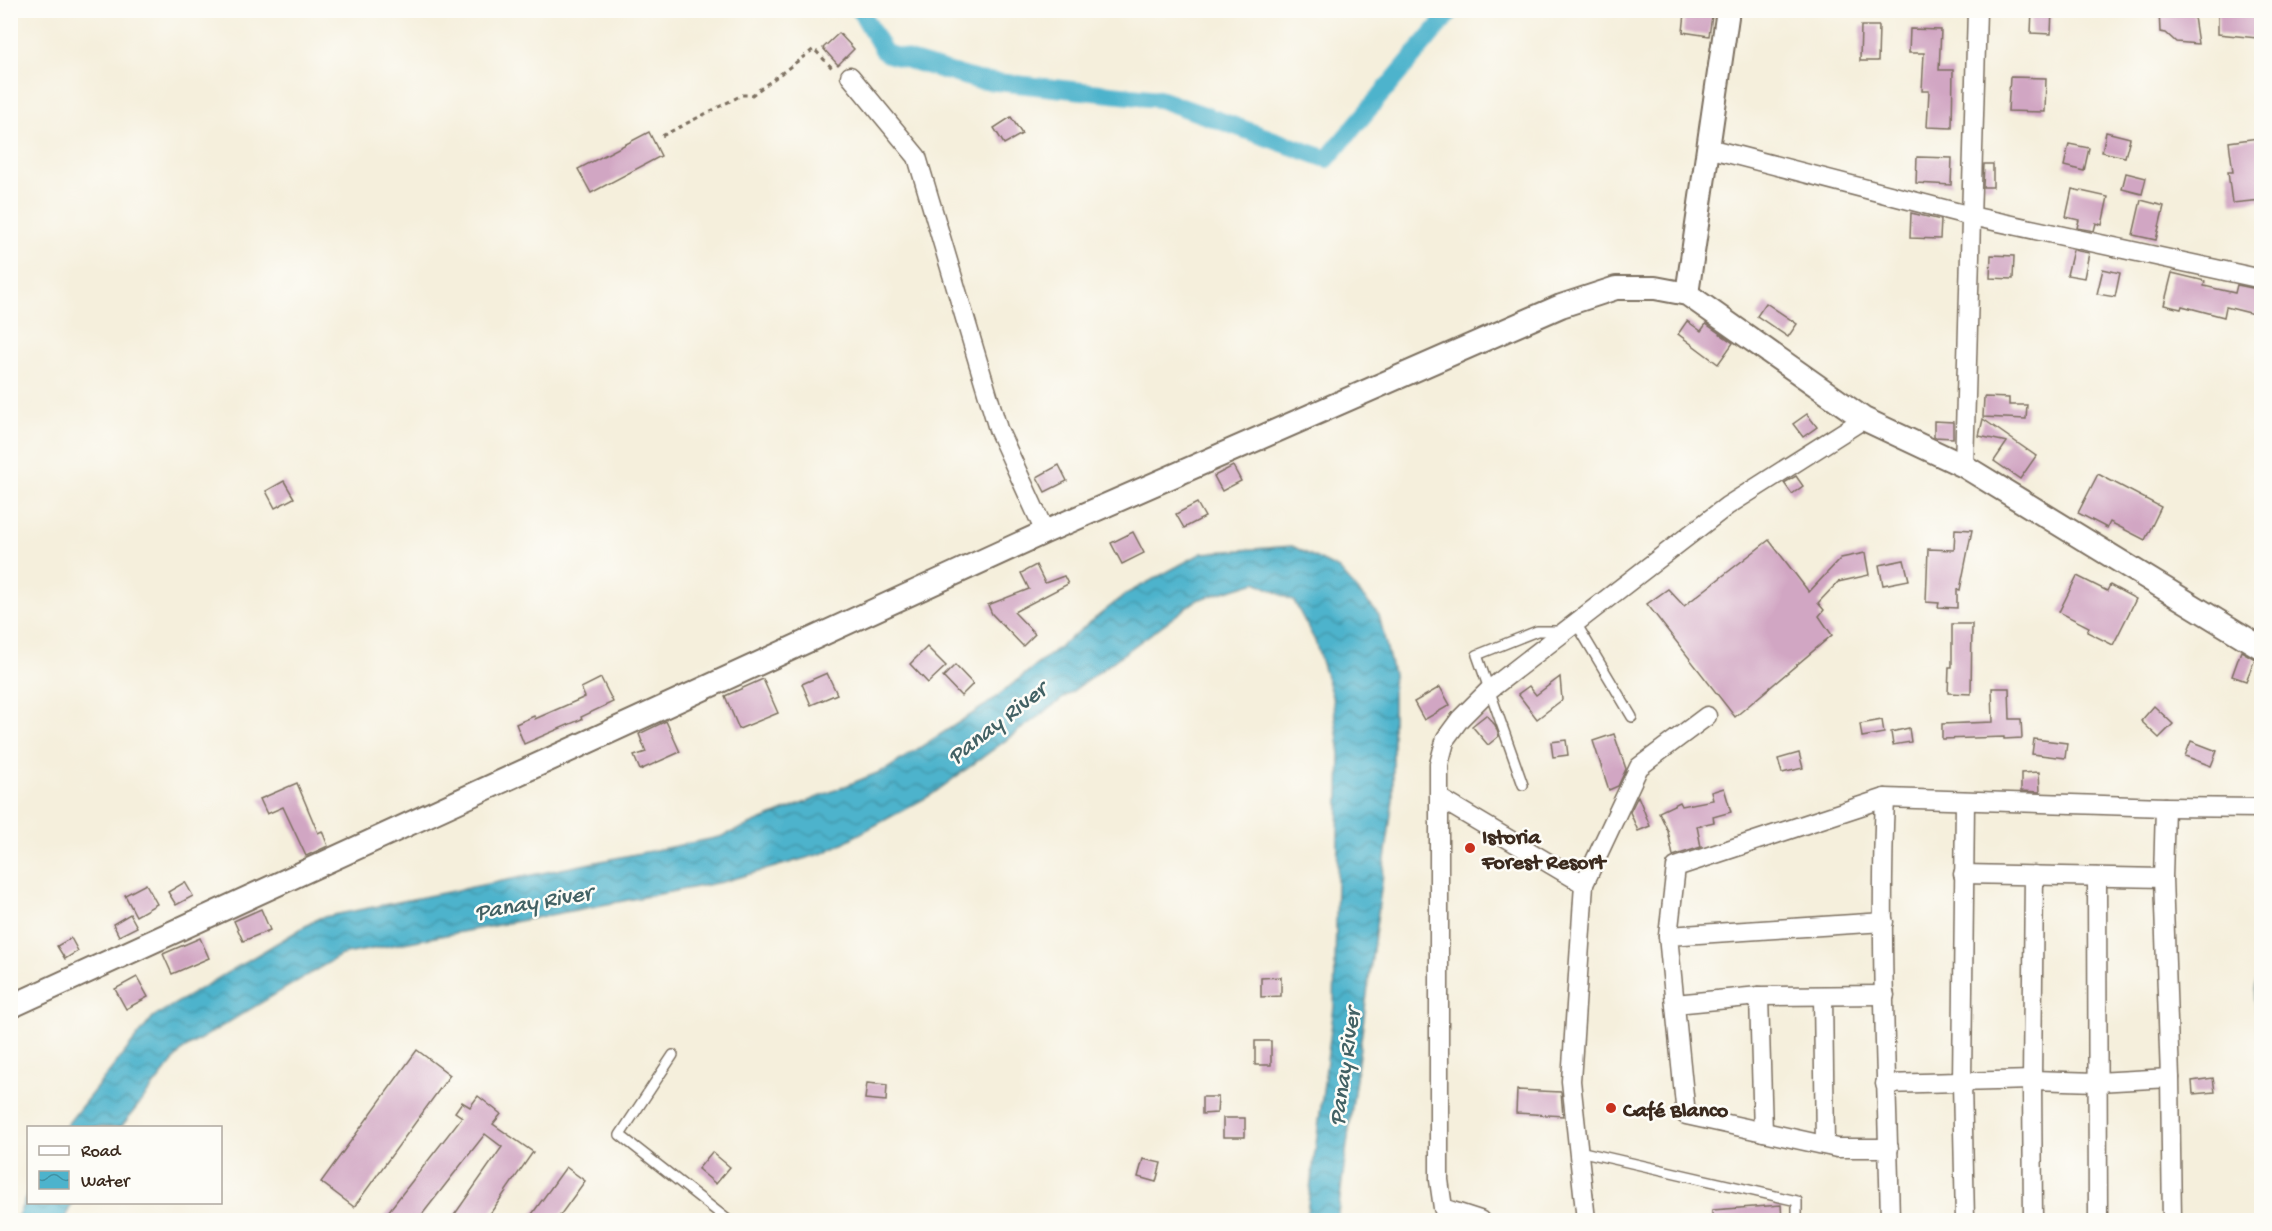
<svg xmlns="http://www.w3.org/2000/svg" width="2272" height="1231" viewBox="0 0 2272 1231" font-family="'Gochi Hand',sans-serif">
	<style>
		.water { fill: url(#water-waves); stroke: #446e75; stroke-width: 1.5 }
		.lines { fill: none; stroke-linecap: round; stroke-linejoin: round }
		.canal { stroke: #4db3cc; stroke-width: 18 }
		.building { fill: #d1a6c3 }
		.service-casing { stroke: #7c6f60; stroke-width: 12 }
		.minor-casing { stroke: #7c6f60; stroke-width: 21 }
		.tertiary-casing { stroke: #7c6f60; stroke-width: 26 }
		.path { stroke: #7c6f60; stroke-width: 3; stroke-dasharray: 4.5 4.5; stroke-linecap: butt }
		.service { stroke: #fff; stroke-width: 9 }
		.minor { stroke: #fff; stroke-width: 18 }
		.tertiary { stroke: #fff; stroke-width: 22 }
		.poi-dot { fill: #c8321e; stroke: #fdfcf7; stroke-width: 2 }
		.labels { text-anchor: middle; stroke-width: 5; stroke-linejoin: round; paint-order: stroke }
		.poi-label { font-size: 22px; font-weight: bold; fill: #3b2a1e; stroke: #fdfcf7; text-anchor: start }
		.water-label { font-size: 24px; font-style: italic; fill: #426164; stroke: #fdfcf7 }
	</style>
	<defs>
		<pattern id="water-waves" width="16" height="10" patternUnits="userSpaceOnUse" patternTransform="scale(1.5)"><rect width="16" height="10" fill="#4db3cc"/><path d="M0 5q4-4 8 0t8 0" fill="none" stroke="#4192a5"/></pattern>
	</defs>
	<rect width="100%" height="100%" fill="#fdfcf7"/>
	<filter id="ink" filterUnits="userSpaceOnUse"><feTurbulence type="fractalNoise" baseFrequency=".0167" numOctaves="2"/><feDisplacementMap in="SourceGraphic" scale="12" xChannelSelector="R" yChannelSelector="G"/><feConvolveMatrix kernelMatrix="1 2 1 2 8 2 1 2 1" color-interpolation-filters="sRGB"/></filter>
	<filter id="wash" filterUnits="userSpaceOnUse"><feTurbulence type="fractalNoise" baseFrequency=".008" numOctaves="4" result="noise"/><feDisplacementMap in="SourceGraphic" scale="24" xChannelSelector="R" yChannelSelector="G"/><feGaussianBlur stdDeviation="1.35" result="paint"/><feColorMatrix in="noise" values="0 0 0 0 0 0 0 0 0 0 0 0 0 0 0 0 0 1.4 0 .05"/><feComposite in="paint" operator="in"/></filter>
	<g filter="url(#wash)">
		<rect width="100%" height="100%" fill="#f5efdc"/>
		<g class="water">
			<polygon points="1292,546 1339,569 1379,615 1393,674 1393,799 1337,1220 1306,1220 1334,1007 1340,754 1332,696 1315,641 1294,601 1256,582 1197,600 931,795 824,853 722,882 341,955 182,1050 121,1127 65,1127 153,1017 319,918 720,837 887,769 986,705 1126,594 1202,553"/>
			<polygon points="2261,949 2262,949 2261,1061 2254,999"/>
			<polygon points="28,1193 28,1202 72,1203 64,1220 16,1220"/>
		</g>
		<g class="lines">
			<polyline class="canal" points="860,10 885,53 977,80 1159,99 1327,159 1452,10"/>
		</g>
		<g id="blocks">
			<g class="building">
				<polygon points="2032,10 2052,10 2051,34 2031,33"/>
				<polygon points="2159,10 2193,10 2198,44 2176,42 2166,33 2160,32"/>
				<polygon points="2218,10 2257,10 2257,38 2218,34"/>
				<polygon points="1685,13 1712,16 1709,36 1683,32"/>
				<polygon points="1861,26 1879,26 1878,61 1860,61"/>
				<polygon points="1910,29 1941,30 1939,70 1953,70 1952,128 1927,127 1929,91 1922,91 1924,53 1909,53"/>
				<polygon points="839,33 854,49 838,65 823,48"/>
				<polygon points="2010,77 2046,78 2045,112 2008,111"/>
				<polygon points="1011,117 1022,134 1004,144 994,128"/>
				<polygon points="649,132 661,156 591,193 578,169"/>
				<polygon points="2106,132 2130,138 2125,157 2102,152"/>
				<polygon points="2258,138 2261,159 2262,200 2232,203 2228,172 2233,172 2229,142"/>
				<polygon points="2069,144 2089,148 2084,171 2064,166"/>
				<polygon points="1917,157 1952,158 1951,185 1916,183"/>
				<polygon points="1984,164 1993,164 1993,187 1983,187"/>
				<polygon points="2126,173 2146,178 2142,194 2122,189"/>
				<polygon points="2072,189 2108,197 2102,225 2096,223 2094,231 2077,228 2079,220 2066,217"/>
				<polygon points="2141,200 2164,206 2156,240 2133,235"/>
				<polygon points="1911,213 1941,220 1940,239 1910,238"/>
				<polygon points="2073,250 2089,253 2084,278 2067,275"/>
				<polygon points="1991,255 2014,256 2013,279 1990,278"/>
				<polygon points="2103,269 2120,273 2115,297 2097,294"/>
				<polygon points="2172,273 2205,281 2204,286 2235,293 2237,285 2262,290 2262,316 2226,307 2224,317 2182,306 2181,309 2164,305"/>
				<polygon points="1766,303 1797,324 1788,337 1757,316"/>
				<polygon points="1687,321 1701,331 1706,324 1733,343 1718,364 1678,334"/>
				<polygon points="1984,397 2009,398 2009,405 2027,405 2026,419 1983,417"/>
				<polygon points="1807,414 1817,427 1803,437 1793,424"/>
				<polygon points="1983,419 2036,456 2020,479 1994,461 2007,442 1979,436"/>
				<polygon points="1934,421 1953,422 1953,438 1934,437"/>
				<polygon points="1059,465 1067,481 1045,492 1037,477"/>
				<polygon points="1233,466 1241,481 1222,491 1214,476"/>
				<polygon points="2098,474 2161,507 2145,540 2110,522 2107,528 2078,513"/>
				<polygon points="1796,476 1803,486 1792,494 1784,483"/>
				<polygon points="284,481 294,498 275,508 266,491"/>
				<polygon points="1197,503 1205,517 1184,528 1176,514"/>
				<polygon points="1955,529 1972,530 1960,590 1957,589 1957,608 1938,607 1939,603 1926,602 1928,549 1954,550"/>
				<polygon points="1133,532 1144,553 1122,564 1111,543"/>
				<polygon points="1769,540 1809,592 1841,558 1865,553 1869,575 1838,582 1818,603 1824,610 1819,616 1832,635 1735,717 1647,604 1668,589 1684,606"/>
				<polygon points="1904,560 1909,580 1883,585 1879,565"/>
				<polygon points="1036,565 1045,583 1064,576 1068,584 1014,612 1035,634 1023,646 992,614 988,605 1029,589 1021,573"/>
				<polygon points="2077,576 2107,591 2110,585 2136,599 2113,645 2087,632 2089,627 2059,612"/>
				<polygon points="1952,624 1972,624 1971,694 1948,693 1949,667 1952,667"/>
				<polygon points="927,647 946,666 928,683 910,664"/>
				<polygon points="2241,651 2255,659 2246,681 2232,676"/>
				<polygon points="955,665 973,684 961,696 943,677"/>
				<polygon points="827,673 837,694 811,705 802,684"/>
				<polygon points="1560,677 1562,700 1537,719 1518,694 1529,686 1536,695"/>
				<polygon points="601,678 613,702 581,717 582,719 524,744 516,724 534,716 535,719 585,697 581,688"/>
				<polygon points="763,679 778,713 739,729 725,696"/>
				<polygon points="1440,687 1450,705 1424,720 1414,702"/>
				<polygon points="1992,688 2009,688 2010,719 2021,719 2022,738 2004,739 2004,737 1942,739 1942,724 1993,722"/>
				<polygon points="2154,706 2173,724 2159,738 2141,721"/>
				<polygon points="1486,715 1495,725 1499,736 1488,745 1472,726"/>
				<polygon points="1882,720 1884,733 1862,737 1860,724"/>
				<polygon points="666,721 680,752 640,770 634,756 646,752 639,734"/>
				<polygon points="1909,728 1911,742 1893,745 1891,732"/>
				<polygon points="1614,734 1626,769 1618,786 1609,790 1593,741"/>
				<polygon points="2034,739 2067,743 2065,758 2032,754"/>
				<polygon points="1566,740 1568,755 1553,757 1551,742"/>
				<polygon points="2191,741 2217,751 2211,766 2185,756"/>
				<polygon points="1799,753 1803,768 1782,773 1778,759"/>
				<polygon points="2039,772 2040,792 2021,791 2021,773"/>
				<polygon points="297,783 318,833 322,831 328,846 306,856 283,807 267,814 260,799"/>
				<polygon points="1724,788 1731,812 1713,817 1714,822 1697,826 1701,847 1673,856 1668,831 1659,812 1680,802 1682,806 1713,800 1711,792"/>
				<polygon points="1638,796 1650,826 1638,831 1630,812"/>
				<polygon points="185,882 193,896 176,905 168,892"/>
				<polygon points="146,884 157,904 136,916 125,895"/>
				<polygon points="261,909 270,930 243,941 234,921"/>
				<polygon points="130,914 137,927 119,936 113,924"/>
				<polygon points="71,938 78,951 65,959 57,946"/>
				<polygon points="200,938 209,958 172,974 163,954"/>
				<polygon points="137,977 148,997 126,1009 115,989"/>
				<polygon points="1281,977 1281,996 1261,997 1261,978"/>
				<rect x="1255" y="1041" width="16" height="24"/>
				<polygon points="417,1050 450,1075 354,1207 321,1182"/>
				<polygon points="2213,1078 2215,1092 2193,1094 2192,1081"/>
				<polygon points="867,1083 887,1085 886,1101 865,1099"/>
				<polygon points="1517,1090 1561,1092 1563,1116 1516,1113"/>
				<polygon points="478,1096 501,1114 493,1124 533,1152 485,1221 450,1221 502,1147 485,1134 417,1221 381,1221 462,1117 455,1112 462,1102 470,1107"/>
				<polygon points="1202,1097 1218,1097 1217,1113 1202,1114"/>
				<rect x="1223" y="1118" width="22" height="19"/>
				<polygon points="712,1152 730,1167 716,1184 698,1169"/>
				<polygon points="1143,1159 1161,1163 1156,1182 1138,1177"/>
				<polygon points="566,1167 585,1181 556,1221 527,1221"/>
				<polygon points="1781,1205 1782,1221 1712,1221 1712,1210"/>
			</g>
		</g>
	</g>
	<g filter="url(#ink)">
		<use href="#blocks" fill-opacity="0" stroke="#7c6f60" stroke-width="1.5"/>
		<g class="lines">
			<g class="service-casing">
				<g id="service">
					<polyline points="1576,623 1632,717"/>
					<polyline points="1523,785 1477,655 1537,631 1561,631"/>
					<polyline points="673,1055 620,1135 728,1220"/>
					<polyline points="1579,1151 1797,1201 1797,1220"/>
				</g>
			</g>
			<g class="minor-casing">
				<g id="minor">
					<polyline points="850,76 917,157 998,429 1045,532"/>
					<polyline points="1708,148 1971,216 2262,279"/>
					<polyline points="1964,466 1977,10"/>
					<path d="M1885 798C1879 939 1887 1080 1890 1220"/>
					<polyline points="1441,799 1584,884"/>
					<polyline points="2165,807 2163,878 2170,1078 2172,1220"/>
					<polyline points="1963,874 2163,878"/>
					<polyline points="2097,877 2098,1220"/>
					<polyline points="1884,922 1668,936 1686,1115 1837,1148 1889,1148"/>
					<polyline points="1668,936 1676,867 1885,798 2165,807 2262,808"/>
					<polyline points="1759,996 1763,1132"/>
					<polyline points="1823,996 1825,1145"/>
					<polyline points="1675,1004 1759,996 1885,995"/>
					<polyline points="1885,1084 2032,1080 2097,1082 2170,1078"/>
					<polyline points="1480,1220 1443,1208 1439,1180 1439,764 1446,738 1460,719 1489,690 1727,506 1864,419"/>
					<polyline points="1586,1220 1571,1081 1584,884 1639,767 1707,716"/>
					<polyline points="1965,1220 1962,1083 1965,801"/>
					<polyline points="2033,1220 2032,1080 2034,875"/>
				</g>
			</g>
			<g class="tertiary-casing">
				<g id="tertiary">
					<polyline points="1687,294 1728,10"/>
					<polyline points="10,1007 1045,532 1561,306 1616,288 1655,288 1687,294 1864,419 1964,466 2262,648"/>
				</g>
			</g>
			<polyline class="path" points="662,136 742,95 752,95 814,49 834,70"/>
			<use href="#service" class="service"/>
			<use href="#minor" class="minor"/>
			<use href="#tertiary" class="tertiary"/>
		</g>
	</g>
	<g class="poi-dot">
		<circle cx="1470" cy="848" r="6"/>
		<circle cx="1611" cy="1108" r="6"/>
	</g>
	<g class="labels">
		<g class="poi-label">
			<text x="1482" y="843">Istoria<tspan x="1482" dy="25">Forest Resort</tspan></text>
			<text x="1623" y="1116">Café Blanco</text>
		</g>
		<g class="water-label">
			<text transform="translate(996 722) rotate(-38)" y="8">Panay River</text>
			<text transform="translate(533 901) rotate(-10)" y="8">Panay River</text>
			<text transform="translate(1343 1067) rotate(-82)" y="8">Panay River</text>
		</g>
	</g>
	<rect width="2272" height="1231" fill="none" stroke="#fdfcf7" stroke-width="36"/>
	<rect x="27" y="1126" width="195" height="78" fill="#fdfcf7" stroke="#afa8a0" stroke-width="1.5"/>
	<rect x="39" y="1146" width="30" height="9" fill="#ffffff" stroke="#afa8a0" stroke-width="1.5"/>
	<text x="81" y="1156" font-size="18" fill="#3b2a1e">Road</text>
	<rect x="39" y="1171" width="30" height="18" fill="url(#water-waves)" stroke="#afa8a0" stroke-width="1.5"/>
	<text x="81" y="1186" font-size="18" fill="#3b2a1e">Water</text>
</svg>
